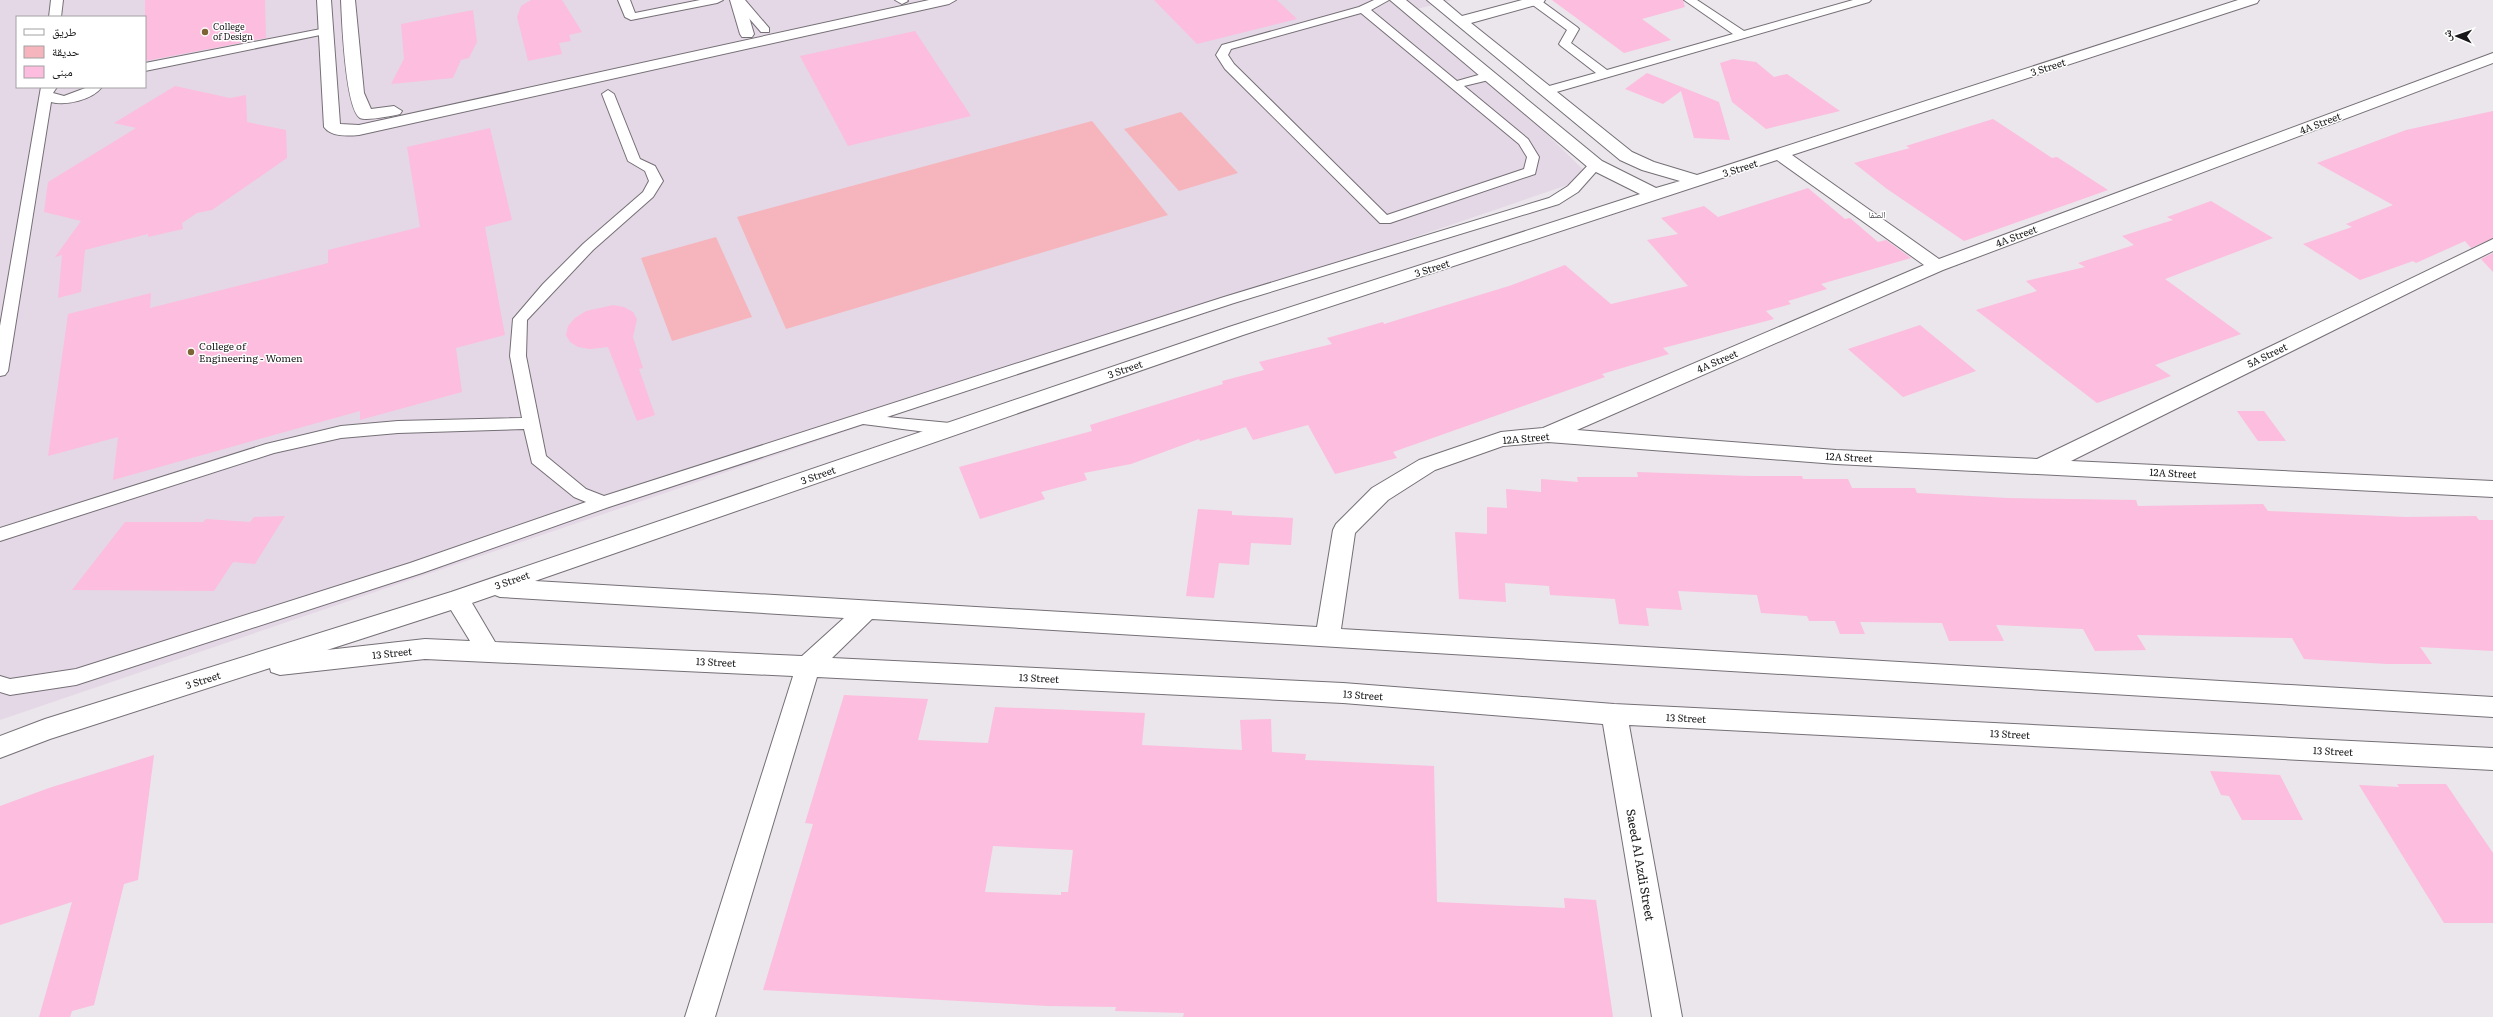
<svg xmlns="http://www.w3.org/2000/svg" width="2493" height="1017" viewBox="0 0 2493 1017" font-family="Literata,'Noto Naskh Arabic',serif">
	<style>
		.built { fill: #e4d8e6; fill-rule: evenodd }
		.green { fill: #f6b5bc }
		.building { fill: #fdbdde; fill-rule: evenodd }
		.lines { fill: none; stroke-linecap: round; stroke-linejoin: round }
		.service-casing { stroke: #756f76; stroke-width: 2 }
		.minor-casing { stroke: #756f76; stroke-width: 2 }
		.service { fill: #fff; fill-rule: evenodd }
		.minor { fill: #fff; fill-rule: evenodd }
		.poi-dot { fill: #7c6535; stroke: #fff; stroke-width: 1.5 }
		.labels { text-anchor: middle; stroke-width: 3; stroke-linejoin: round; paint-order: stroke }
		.far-poi-label { font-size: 9px; fill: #191719; stroke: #fff; text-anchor: start }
		.far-neighbourhood-label { font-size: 9px; fill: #443f45; stroke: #fff }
		.street-label { font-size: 10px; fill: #191719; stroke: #fff }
		.poi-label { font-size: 10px; fill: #191719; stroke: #fff; text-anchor: start }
		.near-street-label { font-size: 12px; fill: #191719; stroke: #fff }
	</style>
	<rect width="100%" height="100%" fill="#ebe5ec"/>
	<path class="built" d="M0 0H1452L1417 9 1591 177 0 720ZM17 17H145V87H17Z"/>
	<g class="green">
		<polygon points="1181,112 1238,173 1179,191 1124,129"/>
		<polygon points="1092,121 1168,215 786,329 737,217"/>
		<polygon points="716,237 752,317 672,341 641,258"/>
	</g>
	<g class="building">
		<polygon points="145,0 265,0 266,38 145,61"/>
		<polygon points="531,0 562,0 582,32 569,35 571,41 559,43 562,54 528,61 517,17 521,6"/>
		<polygon points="1154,0 1277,0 1297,19 1197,44"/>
		<polygon points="1552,0 1683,0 1685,7 1642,19 1671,40 1624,53"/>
		<polygon points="473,10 477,42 469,58 461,60 453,78 391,84 404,59 401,24"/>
		<polygon points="915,31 971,116 848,146 800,56"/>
		<polygon points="1733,59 1756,62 1774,77 1787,74 1840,111 1766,129 1732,102 1720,63"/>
		<polygon points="1647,73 1719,102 1730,140 1694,138 1681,91 1663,104 1625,89"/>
		<polygon points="175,86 230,98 246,95 247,122 286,130 287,158 212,210 197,213 182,223 183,229 148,237 148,234 85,250 81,292 58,298 62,255 55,257 81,221 44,212 48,182 136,128 114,123"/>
		<polygon points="2493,111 2493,238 2471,248 2465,241 2416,263 2413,261 2360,280 2303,244 2352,227 2346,224 2393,205 2317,163 2406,130"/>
		<polygon points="1993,119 2052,158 2057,157 2108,190 1964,241 1887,189 1854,163 1910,148 1906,146"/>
		<polygon points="490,128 512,220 485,227 505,335 456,348 462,392 360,420 360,411 113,480 118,437 48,456 68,314 151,293 150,308 328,263 328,250 420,227 407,147"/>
		<polygon points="1808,188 1845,219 1850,218 1878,242 1886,240 1911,258 1821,284 1827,289 1788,301 1791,304 1766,311 1774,319 1663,348 1669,354 1602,374 1605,377 1393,452 1397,458 1335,474 1308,425 1253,440 1246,427 1200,441 1199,439 1131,464 1084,473 1087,480 1041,492 1045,499 980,519 959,467 1092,431 1090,425 1223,384 1222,381 1264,370 1259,362 1332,344 1327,338 1383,322 1384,324 1509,286 1565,265 1611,304 1688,286 1647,240 1678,234 1661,218 1704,206 1718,217"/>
		<polygon points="2211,201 2273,238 2165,279 2241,334 2155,365 2171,376 2097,403 1976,310 2037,291 2026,281 2085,267 2078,263 2134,245 2122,236 2173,220 2167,217"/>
		<polygon points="2493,253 2493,272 2481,259"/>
		<polygon points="613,305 624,307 633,312 637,319 633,337 643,368 639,369 655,415 637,421 608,347 590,349 578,347 570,342 566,335 568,326 575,318 586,311"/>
		<polygon points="1920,325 1976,371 1903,397 1848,349"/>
		<polygon points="2237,411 2264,411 2286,441 2258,441"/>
		<polygon points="1637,472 1749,476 1802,476 1803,479 1848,479 1852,488 1915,488 1917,493 2007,498 2136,500 2138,506 2263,504 2268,511 2406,517 2476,516 2479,520 2493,520 2493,651 2420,647 2432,664 2387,664 2304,659 2292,638 2137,635 2146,650 2095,651 2083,629 1996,625 2004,641 1949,641 1942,623 1860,622 1865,634 1840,634 1835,621 1809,621 1807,616 1761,613 1757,595 1678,591 1682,610 1646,608 1649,626 1619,624 1615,599 1550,595 1549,586 1505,583 1506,602 1459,599 1455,532 1487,534 1487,507 1507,508 1506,489 1541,492 1541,479 1578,482 1577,477 1638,477"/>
		<polygon points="1198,509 1232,511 1232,515 1293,518 1291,545 1251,543 1249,565 1219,563 1214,598 1186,596"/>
		<polygon points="285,516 255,564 233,562 214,591 72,590 125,522 203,522 206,519 250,522 254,517"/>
		<path d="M844 695 928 699 918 740 988 743 995 707 1145 713 1142 745 1242 750 1240 720 1271 719 1272 752 1306 754 1305 760 1434 766 1437 902 1565 908 1564 898 1596 900 1613 1017H1183L1184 1013 1115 1011 1116 1007 1048 1006 763 990 813 824 805 823ZM993 846 1073 850 1068 892H1061V895L985 892Z"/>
		<polygon points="154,755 138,880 124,884 94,1005 72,1011 70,1017 39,1017 72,902 0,925 0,806 49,788"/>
		<polygon points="2210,771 2280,775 2303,820 2242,820 2229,796 2221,795"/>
		<polygon points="2397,784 2446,784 2493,853 2493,923 2444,923 2359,785 2399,787"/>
	</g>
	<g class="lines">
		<g class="service-casing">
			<g id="service">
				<polygon points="51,0 63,0 61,17 49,17"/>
				<polygon points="618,0 630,0 635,13 700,0 723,0 717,3 631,20 625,17"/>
				<polygon points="733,0 745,0 769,28 769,32 761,32"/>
				<polygon points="895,0 907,0 908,1 902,4"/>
				<path d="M1374 0H1389L1371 10 1457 81 1489 72 1493 73 1495 76 1493 79 1464 86 1528 139 1539 157 1535 174 1390 223H1380L1225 69 1216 55 1222 45 1359 7ZM1361 13 1519 144 1527 157 1524 169 1387 215 1234 64 1228 55 1231 49Z"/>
				<polygon points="1529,0 1540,0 1577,27 1579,29 1571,43 1607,70 1733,34 1684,0 1697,0 1744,31 1853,0 1871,0 1869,2 1546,95 1542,94 1540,91 1542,88 1596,73 1561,46 1559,44 1567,30 1530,3"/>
				<polygon points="326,28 330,29 330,33 145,71 145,63"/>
				<path d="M41 87H57L53 93 64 96 88 87H102C92 100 66 106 51 102L8 371 5 375 0 376V326Z"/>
				<polygon points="608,90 614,94 640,159 655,166 663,181 653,197 593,250 527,320 526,356 546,456 586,489 604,496 1224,297 1549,198 1568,186 1591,162 1596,161 1602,165 1578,192 1559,204 1234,303 887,417 950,423 956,425 958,429 956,433 950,435 863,424 609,507 422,573 76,685 10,695 0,692 0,676 10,679 76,669 410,563 586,502 574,497 532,463 524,429 398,433 341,438 274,453 0,541 0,528 266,444 341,426 398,421 522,418 510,356 513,319 543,284 583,244 643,192 649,181 645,171 628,161 602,94"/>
			</g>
		</g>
		<g class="minor-casing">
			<g id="minor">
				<path d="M317 0H331L340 124 359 125 929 0H956L949 4 359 135C348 136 331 137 324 127Z"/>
				<path d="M341 0H355L364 93 371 109 394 106 402 111 400 114C392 116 366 121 360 118 345 108 342 20 341 0Z"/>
				<polygon points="730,0 744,0 754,34 752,37 742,37 740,34"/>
				<path d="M1390 0H1406L1602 161 1656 188 1680 181 1642 170 1620 160 1427 0H1443L1462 16 1522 0H1545L1543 3 1471 23 1632 152 1654 162 1697 175 2238 0H2259L2257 3 1792 155 1939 259 2493 53V63L1943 270 1577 430 1836 450 2037 459 2493 239V251L2071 461 2493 481V497L1836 464 1548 442 1503 446 1435 470 1388 500 1355 533 1341 629 2493 697V717L872 619 832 658 1343 683 1614 704 2493 748V770L1629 725 1682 1017H1652L1603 724 1343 703 817 677 715 1017H685L793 676 425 659 280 675 271 672 270 668 50 739 0 758V736L45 719 451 592 1229 327 1640 194 1590 169ZM1777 160 1924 265 1543 428 1501 432 1419 460 1372 488 1336 524 1333 530 1317 627 535 581 1243 335ZM495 595 500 597 844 618 802 656 495 642 472 603ZM451 610 470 641 425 639 327 650Z"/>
			</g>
		</g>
		<use href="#service" class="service"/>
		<use href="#minor" class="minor"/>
	</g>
	<g class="poi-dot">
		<circle cx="205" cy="32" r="4"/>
		<circle cx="191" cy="352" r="4"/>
	</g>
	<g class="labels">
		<g class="far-poi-label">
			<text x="213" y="30">College<tspan x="213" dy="10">of Design</tspan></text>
		</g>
		<g class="far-neighbourhood-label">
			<text x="1877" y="218">الصفا</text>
		</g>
		<g class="street-label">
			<text transform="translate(2048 67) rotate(-18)" y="4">3 Street</text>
			<text transform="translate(2320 123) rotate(-21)" y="4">4A Street</text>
			<text transform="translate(1740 168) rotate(-18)" y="4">3 Street</text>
			<text transform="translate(2016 236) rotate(-21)" y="4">4A Street</text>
			<text transform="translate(1432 268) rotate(-18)" y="4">3 Street</text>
			<text transform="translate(2267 355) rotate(-26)" y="4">5A Street</text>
			<text transform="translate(1717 361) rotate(-23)" y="4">4A Street</text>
			<text transform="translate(1125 369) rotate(-19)" y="4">3 Street</text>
			<text transform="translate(1526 438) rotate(-5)" y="4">12A Street</text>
			<text transform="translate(1849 457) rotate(3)" y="4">12A Street</text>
			<text transform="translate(2173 473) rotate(3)" y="4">12A Street</text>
			<text transform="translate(818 475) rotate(-19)" y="4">3 Street</text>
			<text transform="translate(512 580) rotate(-19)" y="4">3 Street</text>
			<text transform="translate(392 653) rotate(-6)" y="4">13 Street</text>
			<text transform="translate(716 662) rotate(3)" y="4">13 Street</text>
			<text transform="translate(1039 678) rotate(3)" y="4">13 Street</text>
			<text transform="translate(203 680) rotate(-18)" y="4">3 Street</text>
			<text transform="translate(1363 695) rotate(4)" y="4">13 Street</text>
			<text transform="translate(1686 718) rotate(3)" y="4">13 Street</text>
			<text transform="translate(2010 734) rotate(3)" y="4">13 Street</text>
			<text transform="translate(2333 751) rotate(3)" y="4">13 Street</text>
		</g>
		<g class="poi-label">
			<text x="199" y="350">College of<tspan x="199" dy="12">Engineering - Women</tspan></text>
		</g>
		<g class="near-street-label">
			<text transform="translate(1640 865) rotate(80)" y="4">Saeed Al Azdi Street</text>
		</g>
	</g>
	<rect x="16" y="16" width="130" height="72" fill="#ffffff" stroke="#a3a2a3"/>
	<rect x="24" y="29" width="20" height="6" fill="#ffffff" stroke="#a3a2a3"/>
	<text x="52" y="36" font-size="12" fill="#191719">طريق</text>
	<rect x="24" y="46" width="20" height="12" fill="#f6b5bc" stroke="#a3a2a3"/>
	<text x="52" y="56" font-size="12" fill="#191719">حديقة</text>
	<rect x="24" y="66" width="20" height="12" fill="#fdbdde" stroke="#a3a2a3"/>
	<text x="52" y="76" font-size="12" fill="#191719">مبنى</text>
	<g transform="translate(2457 36) rotate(272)" stroke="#ffffff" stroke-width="3" paint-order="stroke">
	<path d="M0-3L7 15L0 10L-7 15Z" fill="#191719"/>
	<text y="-6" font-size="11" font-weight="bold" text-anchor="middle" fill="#191719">ش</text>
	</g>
</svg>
